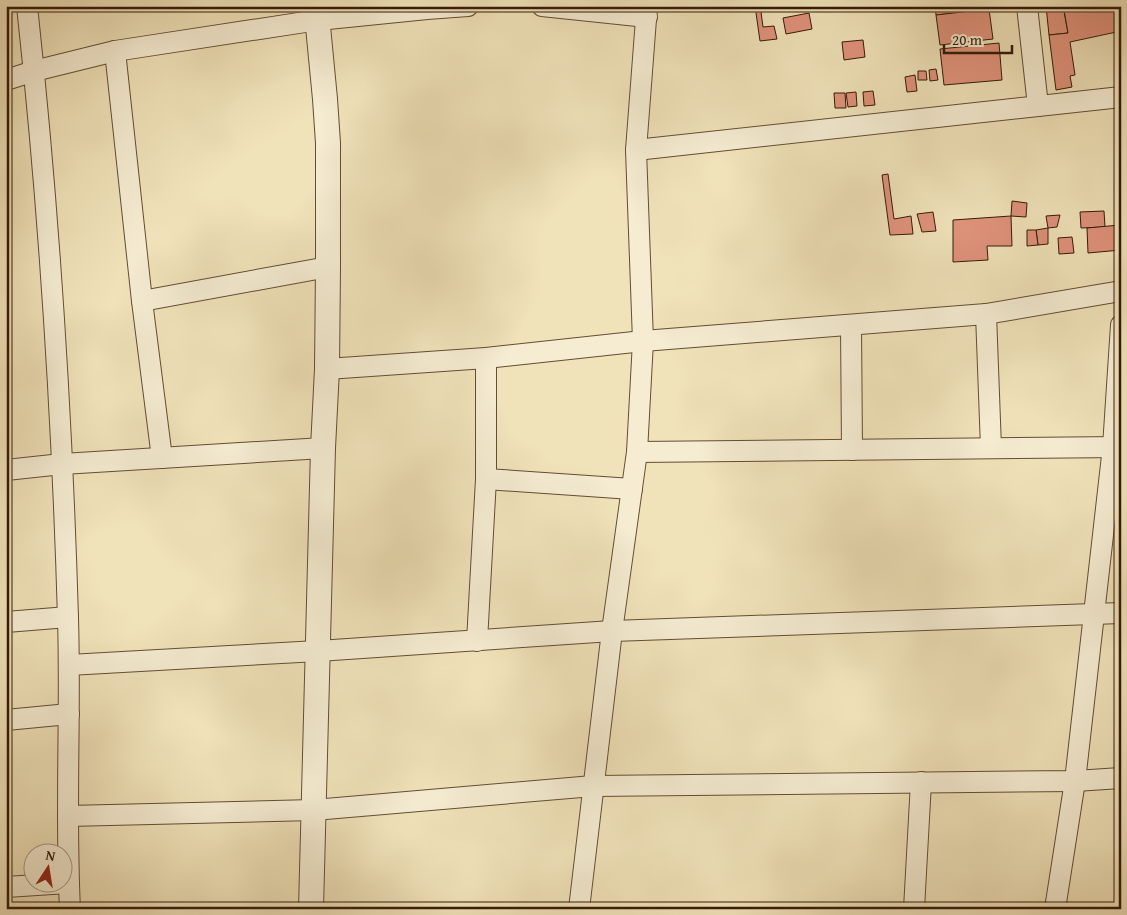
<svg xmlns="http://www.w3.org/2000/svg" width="1127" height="915" viewBox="0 0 1127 915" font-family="'Gentium Book Plus',serif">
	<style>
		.building { fill: #e0937c; stroke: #351b08 }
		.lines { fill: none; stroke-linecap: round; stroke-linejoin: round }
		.minor-casing { stroke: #644d34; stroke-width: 22 }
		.tertiary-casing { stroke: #644d34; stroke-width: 26 }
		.minor { stroke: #f5ecd2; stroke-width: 20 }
		.tertiary { stroke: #f5ecd2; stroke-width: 24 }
	</style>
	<rect width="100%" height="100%" fill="#f0e2b9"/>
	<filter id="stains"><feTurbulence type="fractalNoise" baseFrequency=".004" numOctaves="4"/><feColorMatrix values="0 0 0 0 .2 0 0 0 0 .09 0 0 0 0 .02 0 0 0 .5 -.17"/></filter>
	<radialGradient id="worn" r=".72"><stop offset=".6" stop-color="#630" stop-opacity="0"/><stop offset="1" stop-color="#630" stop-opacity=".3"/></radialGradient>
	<g class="building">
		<polygon points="755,6 765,6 766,11 761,12 763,27 774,26 777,39 760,41"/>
		<polygon points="935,6 996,6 996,9 936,15"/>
		<polygon points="1046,6 1063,6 1068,33 1049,35"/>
		<polygon points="1084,6 1118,6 1121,31 1070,42 1075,75 1070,76 1072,87 1056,90 1049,35 1068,33 1064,10"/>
		<polygon points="989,9 993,39 940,45 936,15"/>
		<polygon points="809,13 812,29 786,34 783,18"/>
		<polygon points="863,40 865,57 844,60 842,42"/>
		<polygon points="999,43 1002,80 944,85 940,49"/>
		<polygon points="936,69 938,80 930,81 929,70"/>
		<polygon points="918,71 926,71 927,80 918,80"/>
		<polygon points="915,75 917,91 907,92 905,77"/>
		<polygon points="873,91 875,105 864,106 863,92"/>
		<polygon points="856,92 857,106 848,107 846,93"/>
		<polygon points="834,93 845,93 846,108 835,108"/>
		<polygon points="888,174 894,219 911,216 913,234 890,235 882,175"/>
		<polygon points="1012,201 1027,203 1026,217 1011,216"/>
		<polygon points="1104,211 1105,227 1081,228 1080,212"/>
		<polygon points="933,212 936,231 922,232 917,214"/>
		<polygon points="1060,215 1057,227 1048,228 1046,216"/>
		<polygon points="1011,216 1012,246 987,246 988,260 953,262 953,220"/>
		<polygon points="1120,225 1121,250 1088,253 1087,228"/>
		<polygon points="1048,228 1048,244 1038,245 1036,230"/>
		<polygon points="1027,230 1036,230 1038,245 1027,246"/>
		<polygon points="1072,237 1074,253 1059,254 1058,238"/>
	</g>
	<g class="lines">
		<g class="minor-casing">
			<g id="minor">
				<path d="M27 6C49 209 62 414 68 618 71 715 65 812 70 909"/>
				<polyline points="542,6 647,17"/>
				<polyline points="1027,6 1038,106"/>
				<polyline points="115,51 142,301 162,458"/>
				<polyline points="6,80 34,71 115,51 318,20 427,9 468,6"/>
				<polyline points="636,150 1121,97"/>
				<polyline points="142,301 328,267"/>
				<polyline points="986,314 991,448"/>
				<polyline points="851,325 852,450"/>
				<polyline points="327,369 486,358 643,341 986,314 1121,291"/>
				<polyline points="637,452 1121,447"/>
				<polyline points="6,470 62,464 323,448"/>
				<polyline points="486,479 632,489"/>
				<polyline points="6,622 68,617"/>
				<polyline points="477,641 486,479 486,358"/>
				<polyline points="69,665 318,651 612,631 1121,613"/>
				<polyline points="6,720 69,714"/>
				<polyline points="68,816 314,810 593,786 1075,781 1121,778"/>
				<polyline points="6,887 68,883"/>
				<polyline points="579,909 612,631 637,452 643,341 636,150 647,6"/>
				<polyline points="914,909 921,782"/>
				<polyline points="1055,909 1075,781 1113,447 1121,325"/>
			</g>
		</g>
		<g class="tertiary-casing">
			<polyline id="tertiary" points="311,909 323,448 327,369 328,267 328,143 325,99 316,6"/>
		</g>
		<use href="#minor" class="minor"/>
		<use href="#tertiary" class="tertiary"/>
	</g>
	<rect width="1127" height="915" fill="none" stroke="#f0e2b9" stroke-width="25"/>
	<rect x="8" y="8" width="1112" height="900" fill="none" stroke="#351b08" stroke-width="2.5"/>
	<rect x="12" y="12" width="1102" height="890" fill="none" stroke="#351b08"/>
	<g transform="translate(48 868) rotate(12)"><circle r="24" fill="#f5ecd2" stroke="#a89881"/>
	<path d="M0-4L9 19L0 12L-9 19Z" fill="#8f2418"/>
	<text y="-8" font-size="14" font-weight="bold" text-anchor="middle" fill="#351b08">N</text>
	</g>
	<path d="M944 45v8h68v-8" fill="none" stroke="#351b08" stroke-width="2.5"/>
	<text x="952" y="45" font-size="15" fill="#351b08" stroke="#f5ecd2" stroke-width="4" paint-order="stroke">20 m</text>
	<rect width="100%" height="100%" filter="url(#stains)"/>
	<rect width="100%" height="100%" fill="url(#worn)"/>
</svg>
